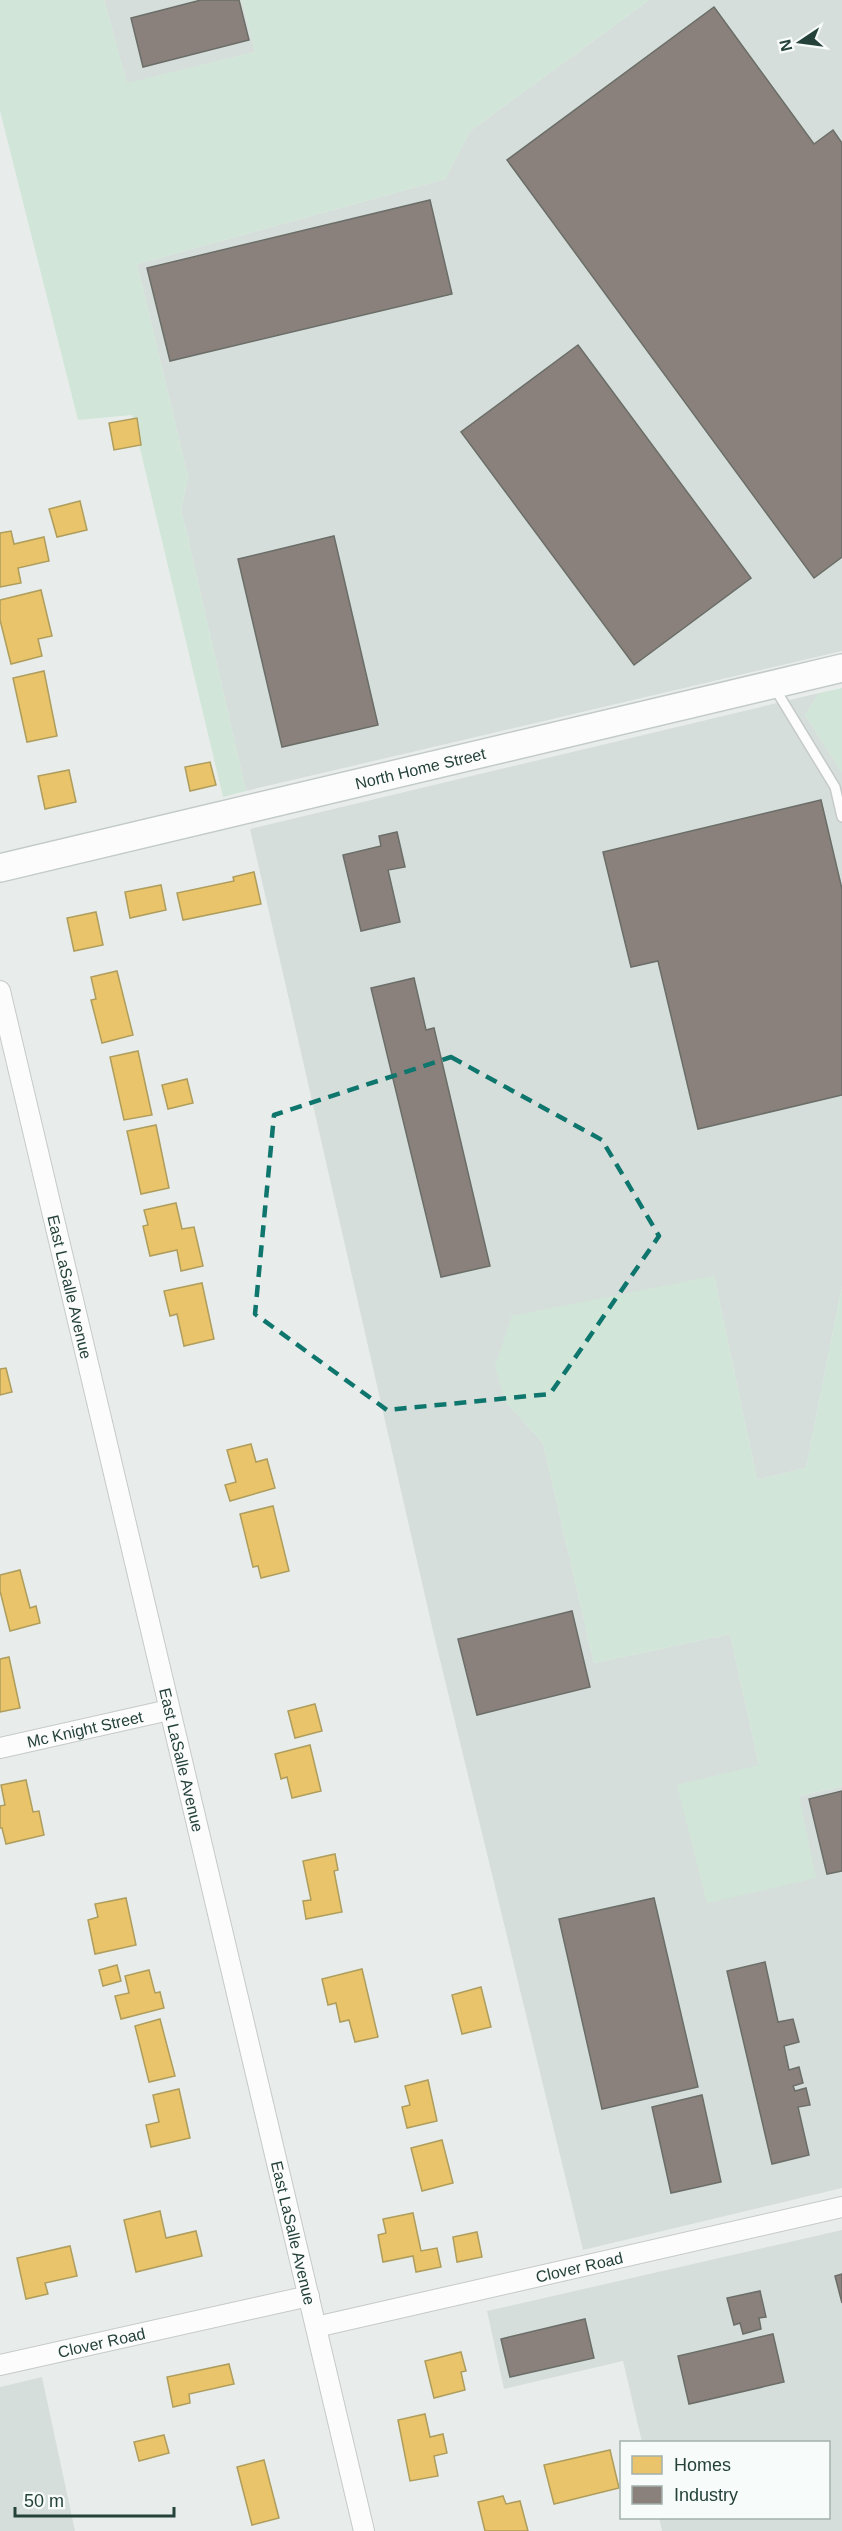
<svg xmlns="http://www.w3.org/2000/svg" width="842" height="2531" viewBox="0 0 842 2531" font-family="Helvetica,sans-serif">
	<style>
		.built { fill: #d6dedb }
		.green { fill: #d1e6d8 }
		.homes { fill: #e9c46a; stroke: #ae9d5c; stroke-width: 1.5 }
		.industry { fill: #8a817c; stroke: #6b6e68; stroke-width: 1.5 }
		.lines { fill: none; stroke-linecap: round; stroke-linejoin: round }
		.lane-casing { stroke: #c5cac8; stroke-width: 12 }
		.street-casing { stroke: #c5cac8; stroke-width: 22 }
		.secondary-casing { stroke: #c3cbc8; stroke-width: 30 }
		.lane { stroke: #fcfcfc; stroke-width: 9 }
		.street { stroke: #fcfcfc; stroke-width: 20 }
		.secondary { stroke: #fcfcfc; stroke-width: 27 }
		.marked { fill: none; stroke: #0f766e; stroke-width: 4.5; stroke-dasharray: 12 8; stroke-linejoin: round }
		.labels { text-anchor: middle; stroke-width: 6; stroke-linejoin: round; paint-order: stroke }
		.street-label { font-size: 16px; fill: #24423a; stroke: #f7fbf9 }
	</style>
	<rect width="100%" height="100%" fill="#e8edeb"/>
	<g class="built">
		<polygon points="104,0 242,0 255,52 127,84"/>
		<polygon points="649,0 842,0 842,651 246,791 181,509 188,477 137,264 445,179 470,131"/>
		<polygon points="819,693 805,715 842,772 842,1287 806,1468 757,1480 714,1276 505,1401 543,1443 594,1663 730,1634 759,1765 799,1796 842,1786 842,2188 583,2250 433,1631 250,829"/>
		<polygon points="842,2230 842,2531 662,2531 659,2518 828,2518 828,2442 642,2442 623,2361 504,2389 487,2311"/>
		<polygon points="42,2377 75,2531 0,2531 0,2387"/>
	</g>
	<g class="green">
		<polygon points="0,0 104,0 127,83 255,52 242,0 649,0 470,131 445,179 137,264 188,477 181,509 246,791 223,797 132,415 78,420 0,111"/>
		<polygon points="842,688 842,772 805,715 819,693"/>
		<polygon points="714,1276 757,1480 806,1468 842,1287 842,1786 799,1796 816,1878 707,1903 677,1785 759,1765 730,1634 594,1663 543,1443 505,1401 495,1366 512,1316"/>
	</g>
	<g class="homes">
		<polygon points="137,418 141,445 114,450 109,423"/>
		<polygon points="80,501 87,530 57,537 49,509"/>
		<polygon points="11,531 14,544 44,537 49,561 18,568 21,583 0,587 0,533"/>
		<polygon points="41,590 52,636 38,639 42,656 11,664 0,620 0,600"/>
		<polygon points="44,671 57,736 27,742 13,678"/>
		<polygon points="210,762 216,785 190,791 185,767"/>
		<polygon points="69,770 76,802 45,809 38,776"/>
		<polygon points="254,872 261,904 183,920 177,893 234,881 233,877"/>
		<polygon points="161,885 166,910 130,918 125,892"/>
		<polygon points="96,912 103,945 74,951 67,918"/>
		<polygon points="117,971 133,1035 102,1043 91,1000 96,999 91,977"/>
		<polygon points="138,1051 152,1115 124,1120 110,1057"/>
		<polygon points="187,1079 193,1103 168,1109 162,1085"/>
		<polygon points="156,1125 169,1188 141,1194 127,1131"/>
		<polygon points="176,1203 182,1229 194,1227 203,1266 181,1271 177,1250 150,1256 143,1226 148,1225 144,1210"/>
		<polygon points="202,1283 214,1339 184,1346 177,1314 170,1316 164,1291"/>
		<polygon points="6,1368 12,1392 0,1395 0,1369"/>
		<polygon points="251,1444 256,1462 267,1459 275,1488 230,1501 225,1485 236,1482 227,1450"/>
		<polygon points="273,1506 289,1571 261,1578 258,1566 253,1567 240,1514"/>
		<polygon points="20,1570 30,1608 36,1606 40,1623 10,1631 0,1591 0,1575"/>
		<polygon points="9,1657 20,1708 0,1712 0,1659"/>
		<polygon points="315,1704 322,1731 295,1738 288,1711"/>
		<polygon points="310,1745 321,1791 292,1798 287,1777 281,1779 275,1754"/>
		<polygon points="26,1780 33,1812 39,1811 44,1835 6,1844 2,1828 0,1828 0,1806 5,1805 1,1785"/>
		<polygon points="335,1854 338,1870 334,1871 342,1912 306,1919 303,1901 311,1900 303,1861"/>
		<polygon points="126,1898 136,1945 95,1954 88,1920 98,1917 95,1904"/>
		<polygon points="117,1965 121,1981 103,1986 99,1970"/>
		<polygon points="362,1969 378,2037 355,2042 349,2020 340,2022 336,2003 328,2005 322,1979"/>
		<polygon points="149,1970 155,1993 160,1992 164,2008 121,2019 115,1996 129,1993 125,1976"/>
		<polygon points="481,1987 491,2027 462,2034 452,1995"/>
		<polygon points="160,2019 175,2076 149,2082 135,2026"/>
		<polygon points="428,2080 437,2121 407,2128 402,2107 410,2105 405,2086"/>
		<polygon points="179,2089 190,2138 151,2147 146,2125 159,2122 153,2095"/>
		<polygon points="442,2140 453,2183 422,2191 411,2148"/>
		<polygon points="160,2211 166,2238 196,2231 202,2256 136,2272 124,2220"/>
		<polygon points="413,2213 421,2251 437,2248 441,2267 416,2272 413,2256 383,2262 378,2235 386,2233 383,2219"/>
		<polygon points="477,2232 482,2257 457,2262 453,2237"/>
		<polygon points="70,2246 77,2276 45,2283 48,2294 26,2299 17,2258"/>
		<polygon points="461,2352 466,2371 461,2372 465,2390 434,2398 425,2361"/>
		<polygon points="229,2364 234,2384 189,2394 190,2403 173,2407 167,2377"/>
		<polygon points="425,2414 430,2437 443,2434 447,2453 434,2456 438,2476 410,2481 398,2420"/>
		<polygon points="164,2435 169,2453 139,2461 134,2442"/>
		<polygon points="610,2450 619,2488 554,2504 544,2465"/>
		<polygon points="264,2460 279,2518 252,2525 237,2467"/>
		<polygon points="503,2496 506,2504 520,2501 528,2531 485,2531 478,2502"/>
	</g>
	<g class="industry">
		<polygon points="201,0 239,0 249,40 143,67 131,18"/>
		<polygon points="714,7 814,144 833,130 842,143 842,557 814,578 507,160"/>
		<polygon points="430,200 452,294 170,361 147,268"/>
		<polygon points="578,345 751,578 634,665 461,432"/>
		<polygon points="334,536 378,725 282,747 238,559"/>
		<polygon points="821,800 842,889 842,1095 698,1129 658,961 631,967 603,852"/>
		<polygon points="397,832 405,867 388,870 400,922 361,931 343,855 381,846 379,836"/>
		<polygon points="414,978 426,1030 434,1028 490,1266 441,1277 371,988"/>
		<polygon points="572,1611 590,1687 477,1715 458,1639"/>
		<polygon points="842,1791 842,1871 827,1874 809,1799"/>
		<polygon points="654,1898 698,2087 602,2109 559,1919"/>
		<polygon points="765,1962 778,2022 793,2019 799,2042 784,2046 789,2070 799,2067 803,2083 793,2086 795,2091 806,2088 810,2105 798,2107 809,2155 772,2164 727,1971"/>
		<polygon points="702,2095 721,2182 671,2193 652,2107"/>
		<polygon points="842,2274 842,2303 835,2276"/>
		<polygon points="760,2291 766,2317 759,2318 761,2329 743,2334 740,2323 734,2325 727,2298"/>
		<polygon points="585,2319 594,2358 510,2377 501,2339"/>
		<polygon points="773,2334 784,2382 689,2404 678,2356"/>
	</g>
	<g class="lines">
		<g class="lane-casing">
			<polyline id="lane" points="774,687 835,787 842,817"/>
		</g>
		<g class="street-casing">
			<g id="street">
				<path id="s1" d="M0 991 364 2531"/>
				<path id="s2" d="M0 1748 169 1710"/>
				<path id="s3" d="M316 2327 842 2207"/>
				<path id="s4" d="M0 2365 309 2296"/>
			</g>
		</g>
		<g class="secondary-casing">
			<g id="secondary">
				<path id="s5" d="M0 868 842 668"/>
			</g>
		</g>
		<use href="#lane" class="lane"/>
		<use href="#street" class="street"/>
		<use href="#secondary" class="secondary"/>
	</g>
	<path class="marked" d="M451 1057 602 1140 659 1236 550 1394 387 1410 255 1314 274 1115Z"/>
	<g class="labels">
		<g class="street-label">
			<text dy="6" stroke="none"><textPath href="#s5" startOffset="432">North Home Street</textPath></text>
			<text dy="6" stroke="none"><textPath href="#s1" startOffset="304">East LaSalle Avenue</textPath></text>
			<text dy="6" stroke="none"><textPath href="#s2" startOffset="87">Mc Knight Street</textPath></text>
			<text dy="6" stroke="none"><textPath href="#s1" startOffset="790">East LaSalle Avenue</textPath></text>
			<text dy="6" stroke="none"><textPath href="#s1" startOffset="1276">East LaSalle Avenue</textPath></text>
			<text dy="6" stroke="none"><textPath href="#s3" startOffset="270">Clover Road</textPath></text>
			<text dy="6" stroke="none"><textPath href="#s4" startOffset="104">Clover Road</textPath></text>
		</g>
	</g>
	<rect x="620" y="2441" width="210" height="78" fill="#f7fbf9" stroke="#a3b1ad" stroke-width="1.5"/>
	<rect x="632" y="2456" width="30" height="18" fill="#e9c46a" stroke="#a3b1ad" stroke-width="1.5"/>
	<text x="674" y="2471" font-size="18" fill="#24423a">Homes</text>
	<rect x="632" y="2486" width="30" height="18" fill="#8a817c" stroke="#a3b1ad" stroke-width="1.5"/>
	<text x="674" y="2501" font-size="18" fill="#24423a">Industry</text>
	<g transform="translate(800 42) rotate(257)" stroke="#f7fbf9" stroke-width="4.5" paint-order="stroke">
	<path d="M0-4.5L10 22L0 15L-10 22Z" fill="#24423a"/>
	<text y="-9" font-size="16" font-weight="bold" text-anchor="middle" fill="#24423a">N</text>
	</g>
	<path d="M15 2507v9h159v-9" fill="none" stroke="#24423a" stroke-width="3"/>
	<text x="24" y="2507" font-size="18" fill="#24423a" stroke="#f7fbf9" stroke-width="4.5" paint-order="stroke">50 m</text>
</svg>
